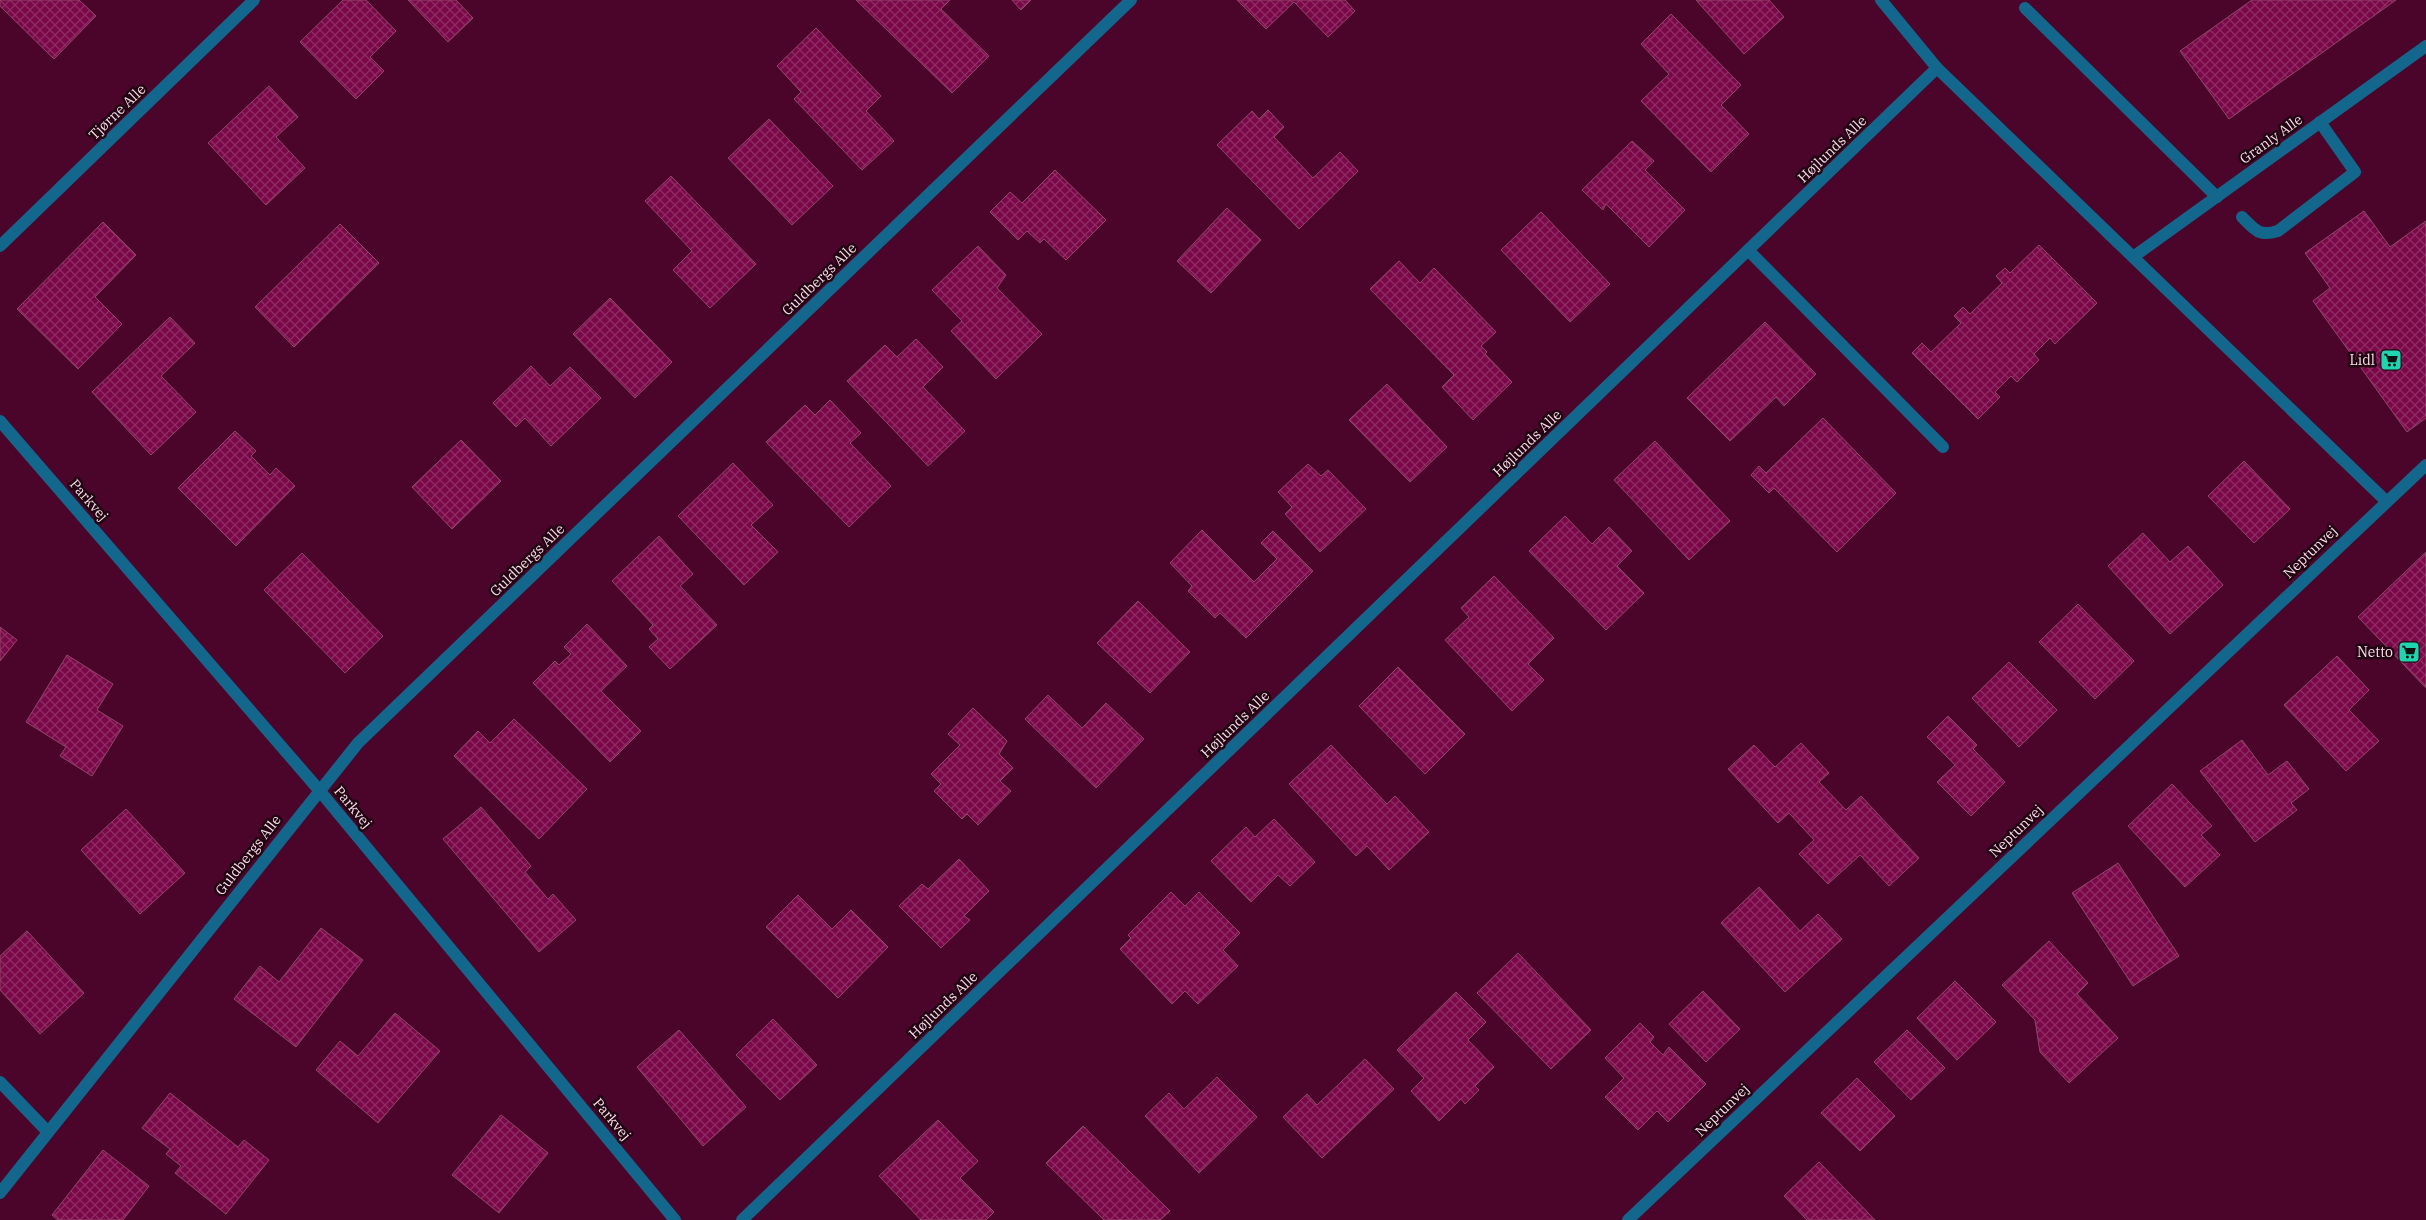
<svg xmlns="http://www.w3.org/2000/svg" width="2426" height="1220" viewBox="0 0 2426 1220" font-family="'IBM Plex Serif',serif">
	<style>
		.building { fill: url(#building-cross-hatch); stroke: #904767 }
		.lines { fill: none; stroke-linecap: round; stroke-linejoin: round }
		.minor { stroke: #13678d; stroke-width: 12 }
		.labels { text-anchor: middle; stroke-width: 5; stroke-linejoin: round; paint-order: stroke }
		.street-label { font-size: 14px; fill: #f9dfe8; stroke: #210512 }
		.poi-label { font-size: 14px; fill: #f9dfe8; stroke: #210512; text-anchor: end }
	</style>
	<defs>
		<pattern id="building-cross-hatch" width="8" height="8" patternUnits="userSpaceOnUse" patternTransform="scale(1.25)"><rect width="8" height="8" fill="#7a0849"/><path d="M0 0l8 8M0 8l8-8" fill="none" stroke="#8e2c63"/></pattern>
	</defs>
	<rect width="100%" height="100%" fill="#4b052b"/>
	<g class="building">
		<polygon points="0,0 79,0 96,16 54,59 0,6"/>
		<polygon points="343,0 366,0 396,31 370,57 384,71 356,99 300,42"/>
		<polygon points="408,0 456,0 473,18 448,42"/>
		<polygon points="856,0 950,0 941,9 989,56 952,93"/>
		<polygon points="1012,0 1031,0 1021,10"/>
		<polygon points="1237,0 1345,0 1355,11 1328,37 1294,2 1266,29"/>
		<polygon points="1696,0 1769,0 1784,17 1744,54"/>
		<polygon points="2252,0 2396,0 2229,119 2180,51"/>
		<polygon points="1671,14 1741,85 1721,105 1749,134 1711,172 1641,101 1669,74 1641,44"/>
		<polygon points="816,28 881,96 866,111 894,141 862,170 794,99 801,92 777,66"/>
		<polygon points="269,86 298,117 276,137 305,168 266,205 208,143"/>
		<polygon points="1268,110 1284,127 1274,137 1313,178 1340,152 1358,171 1299,229 1217,145 1252,111 1259,119"/>
		<polygon points="769,119 833,186 792,225 728,158"/>
		<polygon points="1632,141 1654,161 1645,170 1685,210 1649,247 1606,204 1603,210 1582,190"/>
		<polygon points="1055,170 1106,220 1066,260 1044,239 1040,243 1027,231 1018,240 990,212 1010,192 1022,203"/>
		<polygon points="671,176 756,264 710,308 673,270 692,251 645,201"/>
		<polygon points="1227,208 1261,240 1211,293 1177,261"/>
		<polygon points="2364,211 2390,247 2426,221 2426,418 2407,432 2313,301 2330,288 2305,253"/>
		<polygon points="1541,212 1610,284 1570,322 1501,250"/>
		<polygon points="103,222 136,255 95,297 122,324 78,369 17,309"/>
		<polygon points="340,224 379,263 294,347 255,307"/>
		<polygon points="2039,245 2097,303 2055,344 2050,338 2034,354 2039,360 2017,382 2011,376 1995,392 2000,397 1978,419 1912,353 1922,343 1931,352 1961,323 1954,316 1963,307 1970,314 2002,283 1996,276 2005,268 2010,273"/>
		<polygon points="978,246 1006,275 997,288 1042,334 996,379 951,331 962,321 932,290"/>
		<polygon points="1399,261 1420,283 1434,268 1496,332 1481,346 1487,352 1485,354 1512,382 1473,420 1442,387 1454,375 1370,289"/>
		<polygon points="610,298 672,362 635,398 573,334"/>
		<polygon points="170,317 195,343 161,376 196,412 151,455 92,392"/>
		<polygon points="1765,322 1816,374 1784,406 1776,397 1730,441 1687,398"/>
		<polygon points="916,339 943,367 923,387 965,431 928,466 847,381 885,345 897,357"/>
		<polygon points="531,366 550,386 570,367 601,398 551,446 525,418 516,427 493,403"/>
		<polygon points="1387,384 1447,447 1410,482 1349,420"/>
		<polygon points="830,400 861,433 850,443 891,486 849,527 766,442 805,405 815,415"/>
		<polygon points="1823,418 1896,493 1837,552 1774,488 1769,493 1751,475 1759,466 1766,473"/>
		<polygon points="235,431 256,451 251,456 270,475 276,468 295,486 236,546 178,488"/>
		<polygon points="461,440 501,481 452,529 412,487"/>
		<polygon points="1655,441 1730,521 1689,560 1614,480"/>
		<polygon points="2244,461 2290,509 2254,543 2208,496"/>
		<polygon points="733,463 773,505 751,525 778,552 744,585 678,516"/>
		<polygon points="1308,464 1321,476 1328,470 1366,509 1320,552 1285,514 1292,507 1278,492"/>
		<polygon points="1565,516 1592,544 1609,527 1632,551 1617,566 1644,593 1606,630 1529,551"/>
		<polygon points="1202,530 1254,582 1277,559 1261,543 1273,531 1313,571 1246,638 1220,613 1215,618 1188,591 1192,586 1170,563"/>
		<polygon points="2143,533 2170,562 2188,546 2223,585 2170,634 2108,566"/>
		<polygon points="659,536 693,574 680,586 717,625 670,669 649,647 658,639 649,629 653,625 612,581"/>
		<polygon points="2426,552 2426,688 2358,617"/>
		<polygon points="302,553 383,636 345,673 264,590"/>
		<polygon points="1494,576 1554,638 1528,664 1544,680 1512,711 1445,640 1469,617 1461,608"/>
		<polygon points="1138,601 1190,652 1150,693 1097,643"/>
		<polygon points="2078,604 2134,661 2095,699 2039,642"/>
		<polygon points="587,624 627,666 601,691 641,731 610,762 533,683 555,661 559,665 571,654 564,647"/>
		<polygon points="0,627 17,640 0,661"/>
		<polygon points="67,655 113,684 97,710 123,726 92,776 60,756 66,747 26,722"/>
		<polygon points="2337,656 2369,690 2349,710 2379,741 2346,771 2284,705"/>
		<polygon points="2009,662 2057,710 2019,747 1972,698"/>
		<polygon points="1398,667 1465,734 1425,774 1359,706"/>
		<polygon points="1048,695 1082,728 1106,703 1144,739 1096,788 1025,719"/>
		<polygon points="973,708 1007,741 999,754 1013,768 1000,781 1011,791 978,825 967,814 962,819 934,791 941,784 931,774 960,745 948,734"/>
		<polygon points="1948,716 1977,745 1973,749 2005,782 1971,816 1937,782 1955,765 1927,737"/>
		<polygon points="514,719 587,789 539,839 454,756 478,731 490,743"/>
		<polygon points="2242,740 2268,775 2287,761 2309,789 2291,803 2297,810 2255,842 2200,771"/>
		<polygon points="1801,743 1829,773 1819,782 1846,810 1861,796 1919,858 1889,886 1860,855 1828,884 1799,854 1814,840 1789,813 1778,823 1728,769 1754,745 1775,767"/>
		<polygon points="1331,745 1387,804 1395,796 1429,832 1389,870 1367,846 1356,856 1289,784"/>
		<polygon points="2172,784 2212,826 2201,835 2220,855 2185,887 2128,826"/>
		<polygon points="481,807 531,866 525,872 548,899 553,894 576,920 539,952 443,839"/>
		<polygon points="126,809 185,873 140,914 81,850"/>
		<polygon points="1274,819 1315,862 1290,886 1278,875 1251,902 1211,861 1246,827 1255,837"/>
		<polygon points="959,859 989,891 964,916 970,920 941,948 899,906 922,884 928,889"/>
		<polygon points="2118,863 2179,956 2133,986 2072,893"/>
		<polygon points="1759,887 1800,931 1818,914 1842,939 1785,992 1721,923"/>
		<polygon points="1171,892 1185,906 1199,892 1240,933 1223,950 1238,966 1198,1004 1185,991 1172,1004 1120,949 1131,938 1128,935"/>
		<polygon points="798,895 832,929 851,910 888,947 838,998 766,927"/>
		<polygon points="321,928 363,960 296,1047 234,999 260,966 279,982"/>
		<polygon points="27,931 84,993 40,1034 0,990 0,956"/>
		<polygon points="2049,941 2088,983 2077,994 2118,1038 2069,1083 2040,1052 2035,1020 2002,985"/>
		<polygon points="1518,953 1591,1030 1551,1069 1477,993"/>
		<polygon points="1955,981 1996,1022 1957,1060 1917,1018"/>
		<polygon points="1703,991 1740,1029 1706,1062 1669,1024"/>
		<polygon points="1456,992 1486,1022 1468,1040 1494,1067 1475,1086 1479,1090 1465,1104 1461,1099 1439,1121 1411,1091 1424,1078 1397,1050"/>
		<polygon points="395,1013 440,1051 378,1123 316,1070 340,1041 358,1056"/>
		<polygon points="773,1019 817,1065 780,1100 736,1055"/>
		<polygon points="1640,1023 1654,1037 1650,1042 1663,1055 1669,1047 1706,1084 1668,1122 1657,1111 1638,1130 1605,1097 1624,1078 1605,1058"/>
		<polygon points="679,1030 746,1107 703,1146 637,1067"/>
		<polygon points="1907,1030 1945,1068 1911,1100 1874,1062"/>
		<polygon points="1365,1059 1394,1089 1322,1158 1283,1117 1307,1094 1317,1105"/>
		<polygon points="1217,1077 1257,1117 1199,1173 1145,1116 1169,1093 1184,1109"/>
		<polygon points="1857,1078 1895,1116 1860,1151 1821,1113"/>
		<polygon points="170,1093 238,1147 244,1140 269,1160 226,1214 175,1173 181,1166 166,1154 170,1149 142,1128"/>
		<polygon points="501,1115 548,1153 499,1213 452,1175"/>
		<polygon points="938,1120 978,1161 960,1178 994,1212 986,1220 921,1220 879,1176"/>
		<polygon points="1083,1126 1170,1211 1160,1220 1104,1220 1046,1163"/>
		<polygon points="103,1150 149,1186 123,1220 58,1220 52,1215"/>
		<polygon points="1819,1162 1875,1220 1807,1220 1784,1196"/>
	</g>
	<g class="lines">
		<g class="minor">
			<polyline points="1881,0 1937,68 2386,501"/>
			<polyline points="2025,8 2217,197"/>
			<path d="M2242 217C2255 230 2259 237 2278 231L2355 172 2320 122"/>
			<polyline points="0,246 254,0"/>
			<polyline points="1748,250 1943,447"/>
			<polyline points="2133,257 2426,46"/>
			<polyline points="0,421 319,790 675,1220"/>
			<polyline points="0,1082 48,1132"/>
			<polyline points="0,1193 358,743 1131,0"/>
			<polyline points="742,1220 1937,68"/>
			<polyline points="1628,1220 2426,465"/>
		</g>
	</g>
	<defs>
		<g id="supermarket-square" transform="scale(1.125)"><rect x="-9" y="-9" width="18" height="18" rx="4" fill="#1fd5b0" stroke="#210512"/><path d="M-6-5.5h2.5l.6 2H6L4.5 2H-2.5L-4.4-4H-6ZM-1.5 3.2a1.3 1.3 0 1 0 .1 0ZM3 3.2a1.3 1.3 0 1 0 .1 0Z" fill="#111"/></g>
	</defs>
	<g fill-rule="evenodd">
		<use href="#supermarket-square" x="2391" y="360"/>
		<use href="#supermarket-square" x="2409" y="652"/>
	</g>
	<g class="labels">
		<g class="street-label">
			<text transform="translate(117 112) rotate(-44)" y="5">Tjørne Alle</text>
			<text transform="translate(2271 139) rotate(-36)" y="5">Granly Alle</text>
			<text transform="translate(1832 149) rotate(-44)" y="5">Højlunds Alle</text>
			<text transform="translate(819 279) rotate(-44)" y="5">Guldbergs Alle</text>
			<text transform="translate(1527 443) rotate(-44)" y="5">Højlunds Alle</text>
			<text transform="translate(89 500) rotate(49)" y="5">Parkvej</text>
			<text transform="translate(2310 552) rotate(-44)" y="5">Neptunvej</text>
			<text transform="translate(527 560) rotate(-44)" y="5">Guldbergs Alle</text>
			<text transform="translate(1235 724) rotate(-44)" y="5">Højlunds Alle</text>
			<text transform="translate(353 807) rotate(50)" y="5">Parkvej</text>
			<text transform="translate(2016 831) rotate(-44)" y="5">Neptunvej</text>
			<text transform="translate(248 855) rotate(-52)" y="5">Guldbergs Alle</text>
			<text transform="translate(943 1005) rotate(-44)" y="5">Højlunds Alle</text>
			<text transform="translate(1722 1110) rotate(-44)" y="5">Neptunvej</text>
			<text transform="translate(612 1119) rotate(50)" y="5">Parkvej</text>
		</g>
		<g class="poi-label">
			<text x="2375" y="365">Lidl</text>
			<text x="2393" y="657">Netto</text>
		</g>
	</g>
</svg>
